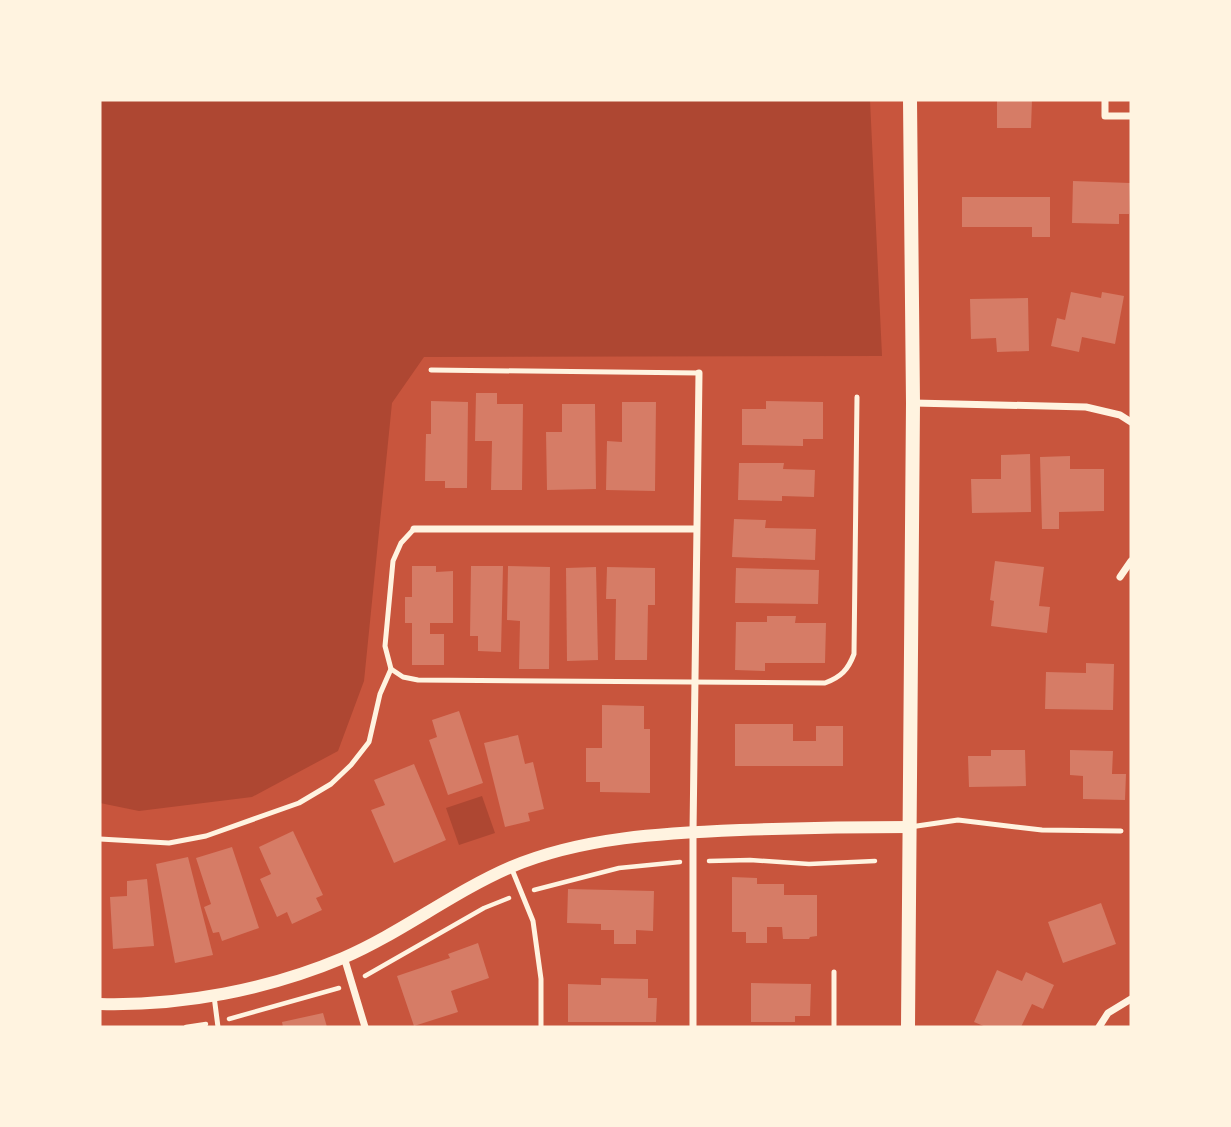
<svg xmlns="http://www.w3.org/2000/svg" width="1231" height="1127" viewBox="0 0 1231 1127" font-family="Signika,sans-serif">
	<style>
		.green { fill: #ae4732 }
		.building { fill: #d67c66 }
		.lines { fill: none; stroke-linecap: round; stroke-linejoin: round }
		.path { stroke: #fff3e0; stroke-width: 4.5 }
		.service { stroke: #fff3e0; stroke-width: 5 }
		.minor { stroke: #fff3e0; stroke-width: 7 }
		.tertiary { stroke: #fff3e0; stroke-width: 12 }
		.secondary { stroke: #fff3e0; stroke-width: 14 }
	</style>
	<rect width="100%" height="100%" fill="#c8553d"/>
	<g class="green">
		<polygon points="100,100 870,100 882,356 424,357 392,403 364,681 338,751 252,797 139,811 100,803"/>
		<polygon points="482,796 495,833 459,845 446,808"/>
	</g>
	<g class="building">
		<polygon points="997,100 1032,100 1031,128 997,128"/>
		<polygon points="1073,181 1130,183 1129,214 1119,214 1119,224 1072,223"/>
		<polygon points="962,197 1050,197 1050,237 1032,237 1032,227 962,227"/>
		<polygon points="1071,292 1101,298 1102,292 1124,296 1115,344 1082,337 1079,352 1051,346 1057,318 1065,320"/>
		<polygon points="1028,298 1029,351 997,352 996,338 971,339 970,299"/>
		<polygon points="476,393 497,393 497,404 523,404 522,490 491,490 492,441 475,441"/>
		<polygon points="431,401 468,402 467,488 445,488 445,481 425,481 426,434 431,434"/>
		<polygon points="766,401 823,402 823,439 803,439 803,446 742,445 742,409 766,409"/>
		<polygon points="622,402 656,402 655,491 606,490 607,441 622,442"/>
		<polygon points="562,404 595,404 596,489 547,490 546,432 562,432"/>
		<polygon points="1030,454 1031,512 972,513 971,479 1001,479 1001,455"/>
		<polygon points="1070,456 1070,469 1104,469 1104,511 1059,512 1059,529 1042,529 1040,457"/>
		<polygon points="739,463 784,463 783,469 815,470 814,497 782,496 782,501 738,500"/>
		<polygon points="734,519 766,520 765,528 816,529 815,560 732,557"/>
		<polygon points="995,561 1044,567 1039,606 1050,607 1047,633 991,626 994,601 990,600"/>
		<polygon points="412,566 436,566 436,572 453,571 453,623 430,623 430,634 444,634 444,665 412,665 412,623 405,623 405,597 412,597"/>
		<polygon points="471,566 503,566 501,652 478,651 478,636 470,636"/>
		<polygon points="508,566 550,567 549,669 519,669 520,621 507,620"/>
		<polygon points="596,567 598,660 567,661 566,568"/>
		<polygon points="607,567 655,568 655,605 648,605 647,660 615,660 616,599 606,599"/>
		<polygon points="736,568 819,570 818,604 735,603"/>
		<polygon points="767,616 796,616 795,623 826,623 825,663 765,663 765,671 735,670 736,622 767,622"/>
		<polygon points="1086,663 1114,664 1113,710 1045,709 1046,672 1086,673"/>
		<polygon points="602,705 644,706 644,729 650,729 650,793 600,792 600,782 586,782 586,748 602,748"/>
		<polygon points="459,711 483,783 448,795 429,740 437,737 432,720"/>
		<polygon points="735,724 793,724 793,741 816,741 816,726 843,726 843,766 735,766"/>
		<polygon points="518,735 525,764 533,762 544,809 528,813 530,821 505,827 484,743"/>
		<polygon points="991,750 1025,750 1026,786 969,787 968,756 991,756"/>
		<polygon points="1070,750 1113,751 1112,774 1126,774 1125,800 1083,799 1083,776 1070,775"/>
		<polygon points="414,764 446,840 394,863 371,810 385,805 374,780"/>
		<polygon points="293,831 323,895 316,898 322,910 292,924 287,912 277,917 260,879 271,874 259,847"/>
		<polygon points="232,847 259,928 222,941 219,932 213,933 204,907 211,904 196,858"/>
		<polygon points="188,857 213,955 175,963 156,864"/>
		<polygon points="732,877 757,878 757,884 784,884 784,895 817,895 817,936 810,937 809,939 783,939 782,927 767,927 767,943 746,943 746,932 732,932"/>
		<polygon points="147,879 154,946 113,949 110,897 127,896 127,881"/>
		<polygon points="568,889 654,891 653,931 636,930 636,944 614,944 614,930 601,930 601,924 567,923"/>
		<polygon points="1101,903 1116,944 1063,963 1048,922"/>
		<polygon points="478,943 489,978 451,991 458,1012 414,1026 397,976 450,958 448,954"/>
		<polygon points="997,970 1022,981 1026,972 1054,985 1043,1009 1032,1004 1021,1027 986,1027 974,1022"/>
		<polygon points="601,978 648,979 648,998 657,998 656,1022 568,1022 568,984 601,985"/>
		<polygon points="751,983 811,984 810,1016 795,1016 795,1022 751,1022"/>
		<polygon points="323,1013 327,1027 283,1027 282,1022"/>
	</g>
	<g class="lines">
		<g class="path">
			<polyline points="709,861 750,860 809,864 875,861"/>
			<polyline points="534,890 619,868 680,862"/>
			<polyline points="365,976 484,908 509,898"/>
			<polyline points="229,1019 339,988"/>
			<polyline points="186,1027 206,1024"/>
		</g>
		<g class="service">
			<polyline points="431,370 699,373"/>
			<path d="M414 529 401 543 393 561 385 646 391 669 403 677 418 680 825 683C841 677 848 670 854 654L857 397"/>
			<polyline points="910,827 958,820 1042,830 1121,831"/>
			<polyline points="100,839 169,843 206,836 299,803 331,784 351,765 369,742 380,694 391,669"/>
			<polyline points="511,867 533,921 541,979 541,1027"/>
			<polyline points="834,972 834,1027"/>
			<polyline points="214,996 218,1027"/>
		</g>
		<g class="minor">
			<polyline points="1105,100 1105,116 1131,116"/>
			<polyline points="914,403 1086,407 1120,415 1131,422"/>
			<polyline points="414,529 696,529"/>
			<polyline points="1120,577 1131,561"/>
			<polyline points="344,957 365,1027"/>
			<polyline points="693,1027 693,832 699,373"/>
			<polyline points="1099,1027 1108,1013 1131,999"/>
		</g>
		<path class="tertiary" d="M100 1004C182 1006 267 990 343 958 401 933 453 892 511 867 582 837 664 833 740 830 797 828 853 827 910 827"/>
		<polyline class="secondary" points="908,1027 913,403 910,100"/>
	</g>
	<rect width="1231" height="1127" fill="none" stroke="#fff3e0" stroke-width="203"/>
</svg>
